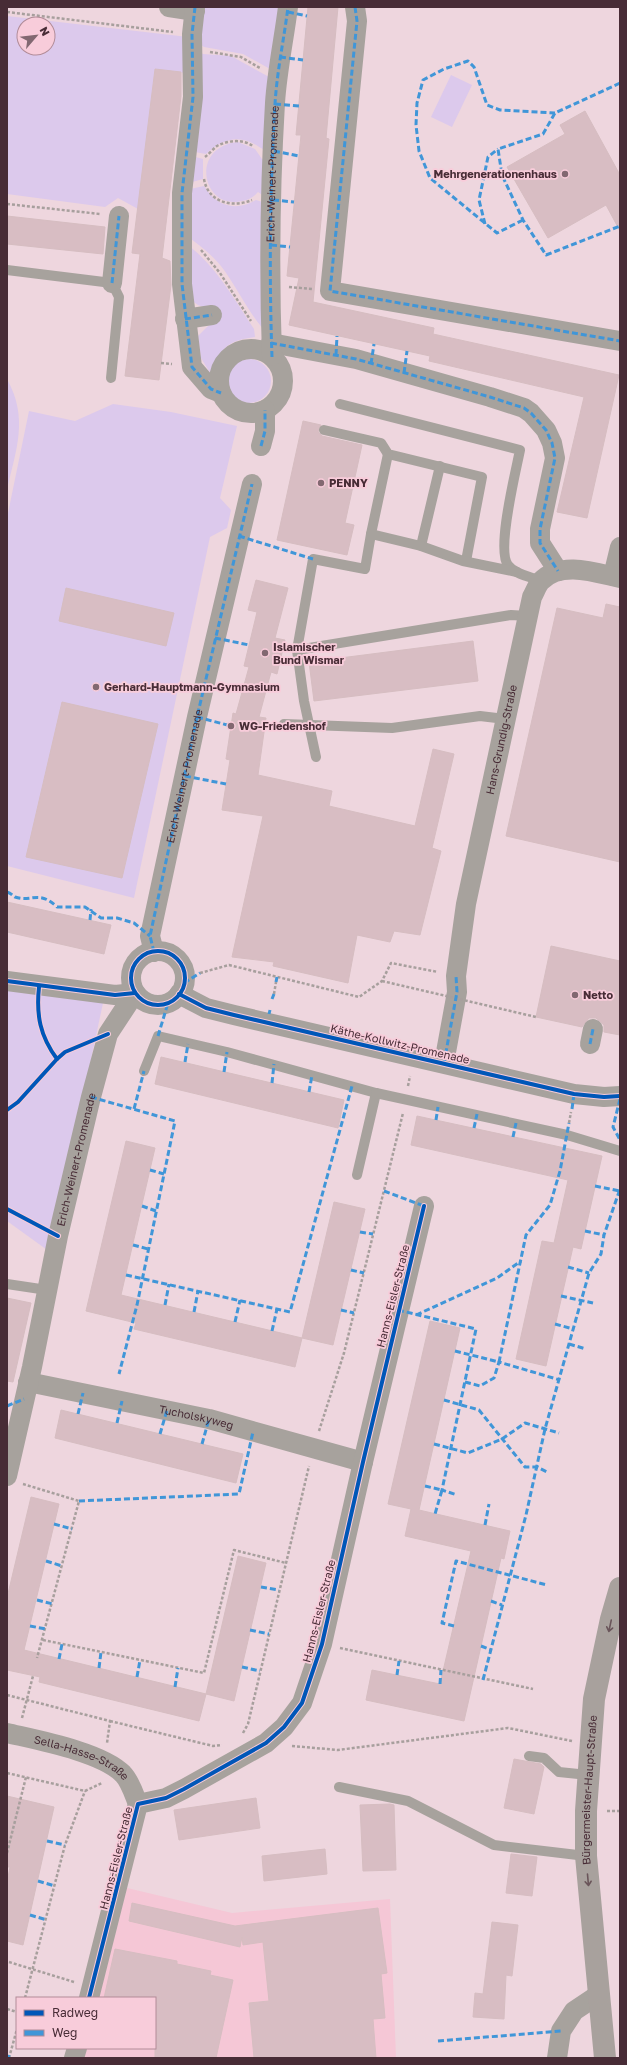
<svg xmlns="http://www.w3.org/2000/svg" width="627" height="2065" viewBox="0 0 627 2065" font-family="'Golos Text',sans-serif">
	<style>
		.built { fill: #f5c7d6 }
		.green { fill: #dcc9ec; fill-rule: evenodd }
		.building { fill: #d8bdc3; stroke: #d6bdc1 }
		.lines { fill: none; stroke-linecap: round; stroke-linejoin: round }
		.path { stroke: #a79f9d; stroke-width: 2.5; stroke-dasharray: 3 2; stroke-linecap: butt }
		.lane { stroke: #a7a29d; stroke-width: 10 }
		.street { stroke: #a7a29d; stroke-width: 20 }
		.secondary { stroke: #a8a19d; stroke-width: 22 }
		.path-bridge { stroke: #a79f9d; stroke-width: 2.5; stroke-dasharray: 3 2; stroke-linecap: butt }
		.quiet { stroke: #4096d8; stroke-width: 3; stroke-dasharray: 6 3; stroke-linecap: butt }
		.cycleway-casing { stroke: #f8ccda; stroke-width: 6 }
		.cycleway { stroke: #0057b8; stroke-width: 4 }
		.oneway { stroke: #6a555a }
		.poi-dot { fill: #826871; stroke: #f8ccda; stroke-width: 1.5 }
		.labels { text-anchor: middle; stroke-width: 3.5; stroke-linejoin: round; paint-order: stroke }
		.street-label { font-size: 11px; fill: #482c36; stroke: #f8ccda }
		.poi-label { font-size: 11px; font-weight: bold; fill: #482c36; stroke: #f8ccda; text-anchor: start }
	</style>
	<rect width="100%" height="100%" fill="#eed6de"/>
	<polygon class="built" points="127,1888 232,1913 390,1899 396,2058 84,2058 87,2048 155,2048 155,1998 99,1998"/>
	<g class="green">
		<polygon points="200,7 283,7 270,69 243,54 204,47 195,40"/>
		<path d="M7 16 188 37 186 73 155 69 138 209 118 198 105 207 7 194ZM24 24H48V48H24Z"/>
		<path d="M194 47 203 54 231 56 271 78 270 151C259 149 258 145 250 142 233 135 218 143 206 154L189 151Z"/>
		<polygon points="451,75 472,85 452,127 431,117"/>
		<path d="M238 142 255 149 262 159 270 157 265 197 258 192C254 197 248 200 242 201 203 211 188 147 238 142Z"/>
		<polygon points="188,155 203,159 203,179 185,184"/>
		<path d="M204 186C216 206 235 212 256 200L269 204 267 333C249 314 239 291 224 270 214 256 199 245 186 235V190Z"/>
		<path d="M185 243C215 264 234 299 254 329L255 337C220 342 219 351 217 384L201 358 198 336 207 327 218 319 206 308 198 305 191 300Z"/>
		<circle cx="249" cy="381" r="22"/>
		<path d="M7 379C29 419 16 449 7 490Z"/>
		<polygon points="113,404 171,412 237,426 220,498 231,510 227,528 210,537 134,898 7,866 7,518 29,411 75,421"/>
		<polygon points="7,986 103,1003 50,1252 7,1221"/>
	</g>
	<g class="building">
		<polygon points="308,7 338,7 326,138 329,139 313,302 434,328 433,334 619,375 587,518 557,512 584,397 429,361 430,356 289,325 299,278 287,276 301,135 296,135"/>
		<polygon points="155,69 181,72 181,96 162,258 170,261 171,285 159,380 125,376 140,254 132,253"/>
		<polygon points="585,111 620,175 620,231 606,205 548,238 507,167 565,134 560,125"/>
		<polygon points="7,216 105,227 103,254 7,244"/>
		<polygon points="303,421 321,425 318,432 322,436 362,445 345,523 354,525 347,555 277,540"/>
		<polygon points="256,580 288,588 275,638 285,640 277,674 271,672 259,717 266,718 258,775 332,791 329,806 415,826 433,749 454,754 432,848 441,851 420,935 394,931 390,942 357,935 348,983 273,966 274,962 232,957 263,816 222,810 230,760 226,759 233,713 236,714 249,667 244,666 257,612 248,610"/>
		<polygon points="66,588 174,613 166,646 59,621"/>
		<polygon points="606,604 620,607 620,862 506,836 557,608 603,618"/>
		<polygon points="473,641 478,681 314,701 309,662"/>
		<polygon points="62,702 158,724 122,878 26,857"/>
		<polygon points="7,902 111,925 104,954 7,932"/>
		<polygon points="551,946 620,961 620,1035 604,1032 604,1025 596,1018 589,1018 582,1027 536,1017"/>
		<polygon points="161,1057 344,1100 338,1128 155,1084"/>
		<polygon points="417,1116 602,1156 581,1249 573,1247 546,1366 516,1359 542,1241 554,1243 568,1180 411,1145"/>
		<polygon points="126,1141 155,1148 121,1295 302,1338 295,1367 134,1329 136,1323 86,1311"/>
		<polygon points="334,1202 365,1209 333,1345 302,1338"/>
		<polygon points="7,1298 31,1303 13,1382 7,1381"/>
		<polygon points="430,1321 460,1328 419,1510 510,1531 504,1559 501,1558 464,1721 366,1700 372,1670 440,1684 471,1551 405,1536 411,1509 388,1504"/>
		<polygon points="61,1410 243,1454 236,1483 55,1438"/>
		<polygon points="31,1497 59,1504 24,1650 206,1694 199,1721 39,1682 40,1677 7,1670 7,1598"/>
		<polygon points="238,1556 266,1563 234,1701 206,1694"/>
		<polygon points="514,1759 541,1764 544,1767 534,1814 504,1808"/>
		<polygon points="7,1796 54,1807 23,1945 7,1941 7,1882 10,1867 7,1867"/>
		<polygon points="256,1798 260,1828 179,1840 174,1810"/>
		<polygon points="390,1804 394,1805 396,1870 363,1871 360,1805"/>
		<polygon points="325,1849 327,1874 264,1881 262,1856"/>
		<polygon points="511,1854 537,1857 532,1896 506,1893"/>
		<polygon points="132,1903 235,1926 378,1908 387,1973 381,1974 385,2018 373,2019 376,2058 254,2058 249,2003 269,2001 263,1942 243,1945 242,1937 240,1947 129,1921"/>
		<polygon points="492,1922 518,1925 512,1976 506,1975 504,2019 473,2017 475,1993 483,1994"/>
		<polygon points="115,1949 177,1961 177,1964 211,1971 210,1975 233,1980 216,2058 155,2058 155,1998 104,1998"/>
	</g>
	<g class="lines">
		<g class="path">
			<polyline points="7,12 173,32"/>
			<polyline points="210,52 241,57 260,68"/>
			<path d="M205 157C209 154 213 149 217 146 228 140 243 139 253 146"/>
			<path d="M204 179C208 203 233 208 252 200"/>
			<polyline points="7,204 100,214"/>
			<polyline points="201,250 220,273 251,321"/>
			<polyline points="289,287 312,289"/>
			<polyline points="161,363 172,364"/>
			<polyline points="200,973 229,965 359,997 382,981 391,963 438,972"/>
			<polyline points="274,994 276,982"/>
			<polyline points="408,1086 410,1076"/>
			<polyline points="569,1123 571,1112"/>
			<polyline points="319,1431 344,1353 403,1113"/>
			<polyline points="23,1484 79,1501 37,1658"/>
			<polyline points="43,1640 204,1673 234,1550 286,1563"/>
			<polyline points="340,1648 533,1689"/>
			<polyline points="7,1695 110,1721 107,1743"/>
			<polyline points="22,1718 33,1676"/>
			<polyline points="110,1721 213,1746 222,1745"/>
			<polyline points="243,1733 248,1724 309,1466"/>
			<polyline points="292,1746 338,1750 508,1728 572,1741"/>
			<polyline points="7,1773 85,1791 102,1783"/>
			<polyline points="607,1811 620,1811"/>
			<polyline points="7,1853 26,1777"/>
			<polyline points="9,1962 74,1982"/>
			<polyline points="25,1998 65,1845 85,1791"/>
			<polyline points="7,2009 17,2012"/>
			<polyline points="9,2058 17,2029"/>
		</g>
		<g class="lane">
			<polyline points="7,270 112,283 119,297 111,378"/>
			<path d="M340 404 520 450C516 471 496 550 508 565 514 574 531 577 541 581"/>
			<polyline points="324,430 381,443 388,454 482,477 466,561"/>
			<polyline points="371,534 388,454"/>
			<polyline points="421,546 440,466"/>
			<polyline points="297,650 511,615 527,616"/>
			<polyline points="284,724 392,728 480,716 505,719"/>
			<polyline points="316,757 304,701 297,650 313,559 365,569 371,534 421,546 463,561 517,572"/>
			<polyline points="144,1071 158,1036 227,1052 376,1093 357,1175"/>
			<polyline points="376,1093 567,1135 620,1151"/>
			<polyline points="7,1284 47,1290"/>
			<polyline points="529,1756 544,1758 559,1772 588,1775"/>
			<polyline points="339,1787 408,1801 494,1845 586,1856"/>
		</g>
		<g class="street">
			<polyline points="169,7 195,11"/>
			<polyline points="195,7 192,34 193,97 182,193 182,284 192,367 211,389 221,393"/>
			<polyline points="355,7 357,21 330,291 620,341"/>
			<polyline points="112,283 119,216"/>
			<polyline points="185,319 212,315"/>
			<polyline points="271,343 356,359 490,397 524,408 531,413 546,430 552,443 555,458 540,529 540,543 558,571"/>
			<circle cx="251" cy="381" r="32"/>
			<path id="s1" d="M272 356C269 272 270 187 275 103 277 71 284 39 288 7"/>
			<polyline points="261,446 265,431 265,410"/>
			<polyline points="613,576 620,547"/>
			<circle cx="158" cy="978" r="27"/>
			<polyline points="154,952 150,936 197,717 252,484"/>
			<polyline points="7,981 115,995 135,993"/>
			<polyline points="179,994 206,1008 234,1015 574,1094 604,1097 620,1096"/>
			<polyline points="590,1044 593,1029"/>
			<path id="s2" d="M444 1063 457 992 456 976 466 904 532 597C535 592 537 585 541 581 561 560 597 573 620 578"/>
			<path id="s3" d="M28 1382 209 1419 363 1462"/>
			<path id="s4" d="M7 1476 32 1367 58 1236 91 1097 108 1034 135 993"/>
			<path id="s5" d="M7 1733C37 1740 102 1752 123 1774 130 1781 134 1794 138 1804"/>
			<polyline points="89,1998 138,1804 166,1798 184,1789 266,1743 284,1727 302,1703 322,1644 363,1462 424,1206"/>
			<polyline points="74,2058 77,2048"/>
			<polyline points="557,2058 561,2031 574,2011 598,1995"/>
		</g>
		<path class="secondary" id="s6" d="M605 2058 586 1856V1811L594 1699 611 1619 620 1588"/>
		<polyline class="path-bridge" points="382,981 536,1017"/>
		<g class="quiet">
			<polyline points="195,7 192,34 193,97 182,193 182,284 192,367 211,389 221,393"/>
			<polyline points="355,7 357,21 330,291 620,341"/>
			<polyline points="288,12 307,16"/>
			<polyline points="280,57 303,60"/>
			<polyline points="620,83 555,113 543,134 498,149 502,175 523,220 546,255 620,226"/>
			<polyline points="275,104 299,106"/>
			<polyline points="274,151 299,156"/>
			<polyline points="273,200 294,202"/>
			<polyline points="523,220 497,233 430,178 419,151 416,125 417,103 423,80 444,69 468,61 474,67 487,105 500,110 555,113"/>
			<polyline points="485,224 479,200 488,157 498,149"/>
			<polyline points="271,245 290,247"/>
			<polyline points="112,283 119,216"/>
			<polyline points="185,319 212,315"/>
			<polyline points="271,343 356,359 490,397 524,408 531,413 546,430 552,443 555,458 540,529 540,543 558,571"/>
			<polyline points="336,355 337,336"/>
			<path d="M272 357C269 273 270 188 275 104 277 71 284 39 288 7"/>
			<polyline points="371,364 374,344"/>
			<polyline points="404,373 407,351"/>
			<polyline points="261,446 265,431 265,410"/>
			<polyline points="239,536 313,559"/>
			<polyline points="215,638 249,645"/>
			<polyline points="197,717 231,726"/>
			<polyline points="185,776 226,784"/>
			<path d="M7 892C11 893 12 895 15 897 32 903 38 889 57 907H85L101 918H117L134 923 150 936"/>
			<polyline points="90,920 91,909"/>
			<path id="s7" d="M154 952 150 936 197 717 252 484"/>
			<polyline points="276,982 277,977"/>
			<polyline points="184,983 200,973"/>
			<polyline points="272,999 274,994"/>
			<polyline points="269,1014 270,1010"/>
			<polyline points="158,1036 168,1003"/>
			<polyline points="590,1044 593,1029"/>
			<polyline points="185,1062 188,1044"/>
			<polyline points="444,1063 457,992 456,976"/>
			<polyline points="224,1072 227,1052"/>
			<polyline points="272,1083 274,1064"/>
			<polyline points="309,1092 312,1075"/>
			<polyline points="91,1097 175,1121 137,1305 119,1374"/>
			<polyline points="620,1099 613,1127 620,1140"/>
			<polyline points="134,1109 144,1071"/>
			<polyline points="572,1109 574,1094"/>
			<polyline points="436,1120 438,1107"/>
			<polyline points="474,1128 477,1114"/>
			<polyline points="513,1137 516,1123"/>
			<polyline points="150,1170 164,1174"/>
			<polyline points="595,1186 620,1191"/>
			<polyline points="384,1191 424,1206"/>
			<polyline points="142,1206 156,1211"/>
			<polyline points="585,1231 604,1235"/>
			<polyline points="360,1232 373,1234"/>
			<polyline points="133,1245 148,1249"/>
			<polyline points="568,1267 589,1273"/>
			<polyline points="351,1270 364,1273"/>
			<polyline points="126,1275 290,1312 352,1086"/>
			<polyline points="561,1296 593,1303"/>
			<polyline points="165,1305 169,1284"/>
			<polyline points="341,1310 354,1313"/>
			<polyline points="398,1310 476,1329 442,1490 457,1495"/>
			<polyline points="194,1312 198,1291"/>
			<polyline points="416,1315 497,1278 521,1261"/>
			<polyline points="235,1322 240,1300"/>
			<polyline points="555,1324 573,1329"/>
			<polyline points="272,1331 277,1309"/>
			<polyline points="569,1344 586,1349"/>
			<polyline points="455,1351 499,1362 526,1235 550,1205 560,1171 569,1123"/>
			<polyline points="465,1382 480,1386 494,1378 499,1362 560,1380"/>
			<polyline points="444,1400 479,1410 525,1467 537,1467 547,1472"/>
			<polyline points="7,1406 24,1399"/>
			<polyline points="78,1414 83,1393"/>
			<polyline points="117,1423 122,1401"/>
			<polyline points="160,1434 167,1410"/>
			<polyline points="202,1444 209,1419"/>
			<polyline points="434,1444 468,1453 502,1439 525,1423 559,1433"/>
			<polyline points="425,1486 442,1490 435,1514"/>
			<polyline points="79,1501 239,1494 253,1432"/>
			<polyline points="54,1524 72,1529"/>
			<polyline points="485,1525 489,1504"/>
			<polyline points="46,1561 62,1566"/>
			<polyline points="261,1587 279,1590"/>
			<polyline points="37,1600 53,1604"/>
			<polyline points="491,1601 502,1605"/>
			<polyline points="30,1626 46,1629"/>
			<polyline points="454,1626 442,1623 456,1561 547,1585"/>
			<polyline points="250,1630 269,1634"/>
			<polyline points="481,1646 491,1650"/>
			<polyline points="59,1659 62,1644"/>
			<polyline points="242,1667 260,1671"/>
			<polyline points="99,1668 101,1652"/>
			<polyline points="397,1675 399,1661"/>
			<polyline points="137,1677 140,1660"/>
			<polyline points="483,1680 526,1515 545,1429 589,1273 601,1254 604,1235 620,1189"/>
			<polyline points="440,1684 441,1670"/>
			<polyline points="175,1687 178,1668"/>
			<polyline points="47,1841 65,1845"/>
			<polyline points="38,1881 55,1886"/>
			<polyline points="30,1915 47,1920"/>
			<polyline points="438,2041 561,2031"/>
			<polyline points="7,2056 10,2057"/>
		</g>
		<g class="cycleway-casing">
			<g id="cycleway">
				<circle cx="158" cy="978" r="27"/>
				<polyline points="7,981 115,995 135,993"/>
				<polyline points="179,994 206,1008 234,1015 574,1094 604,1097 620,1096"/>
				<polyline points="57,1059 65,1052 108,1034"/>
				<path d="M7 1110 18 1102 57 1059C40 1036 36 1015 39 987"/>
				<polyline points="7,1209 58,1236"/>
				<polyline points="89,1998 138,1804 166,1798 184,1789 266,1743 284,1727 302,1703 322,1644 363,1462 424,1206"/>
			</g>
		</g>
		<use href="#cycleway" class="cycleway"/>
	</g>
	<defs><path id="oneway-shaft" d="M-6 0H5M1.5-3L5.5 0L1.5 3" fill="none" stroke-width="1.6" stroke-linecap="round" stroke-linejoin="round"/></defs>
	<g class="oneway">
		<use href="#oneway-shaft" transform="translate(610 1626) rotate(102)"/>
		<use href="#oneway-shaft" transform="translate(588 1880) rotate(85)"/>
	</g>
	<g class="poi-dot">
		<circle cx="565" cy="174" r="4"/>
		<circle cx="321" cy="483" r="4"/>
		<circle cx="265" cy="653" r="4"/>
		<circle cx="96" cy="687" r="4"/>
		<circle cx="231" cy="726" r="4"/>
		<circle cx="575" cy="995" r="4"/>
	</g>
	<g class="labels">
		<g class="street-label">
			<text dy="4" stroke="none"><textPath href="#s1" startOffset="182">Erich-Weinert-Promenade</textPath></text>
			<text dy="4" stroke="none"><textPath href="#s2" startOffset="329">Hans-Grundig-Straße</textPath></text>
			<text dy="4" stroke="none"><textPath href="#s7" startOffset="180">Erich-Weinert-Promenade</textPath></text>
			<text transform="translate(400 1044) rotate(13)" y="4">Käthe-Kollwitz-Promenade</text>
			<text dy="4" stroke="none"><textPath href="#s4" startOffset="324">Erich-Weinert-Promenade</textPath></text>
			<text transform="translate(393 1296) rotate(-76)" y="4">Hanns-Eisler-Straße</text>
			<text dy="4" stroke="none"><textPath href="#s3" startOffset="172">Tucholskyweg</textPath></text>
			<text transform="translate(319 1611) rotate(-76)" y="4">Hanns-Eisler-Straße</text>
			<text dy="4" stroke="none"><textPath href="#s5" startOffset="79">Sella-Hasse-Straße</textPath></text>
			<text dy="4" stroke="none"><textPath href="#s6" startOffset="269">Bürgermeister-Haupt-Straße</textPath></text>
			<text transform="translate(116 1858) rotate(-76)" y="4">Hanns-Eisler-Straße</text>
		</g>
		<g class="poi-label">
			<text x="557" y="178" text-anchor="end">Mehrgenerationenhaus</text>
			<text x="329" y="487">PENNY</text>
			<text x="273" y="651">Islamischer<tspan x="273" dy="13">Bund Wismar</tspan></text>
			<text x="104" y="691">Gerhard-Hauptmann-Gymnasium</text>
			<text x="239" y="730">WG-Friedenshof</text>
			<text x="583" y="999">Netto</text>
		</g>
	</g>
	<rect width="627" height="2065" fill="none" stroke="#482c36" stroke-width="16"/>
	<rect x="16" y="1997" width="140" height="52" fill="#f8ccda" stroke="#b28c98"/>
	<rect x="24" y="2010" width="20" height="6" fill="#0057b8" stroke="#b28c98"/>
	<text x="52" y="2017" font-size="12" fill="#482c36">Radweg</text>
	<rect x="24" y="2030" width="20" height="6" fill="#4096d8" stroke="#b28c98"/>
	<text x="52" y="2037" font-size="12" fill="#482c36">Weg</text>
	<g transform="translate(36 36) rotate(62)"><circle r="19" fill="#f8ccda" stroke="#b28c98"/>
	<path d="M0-3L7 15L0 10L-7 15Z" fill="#826871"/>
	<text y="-6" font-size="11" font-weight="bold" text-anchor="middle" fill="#482c36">N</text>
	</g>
</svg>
